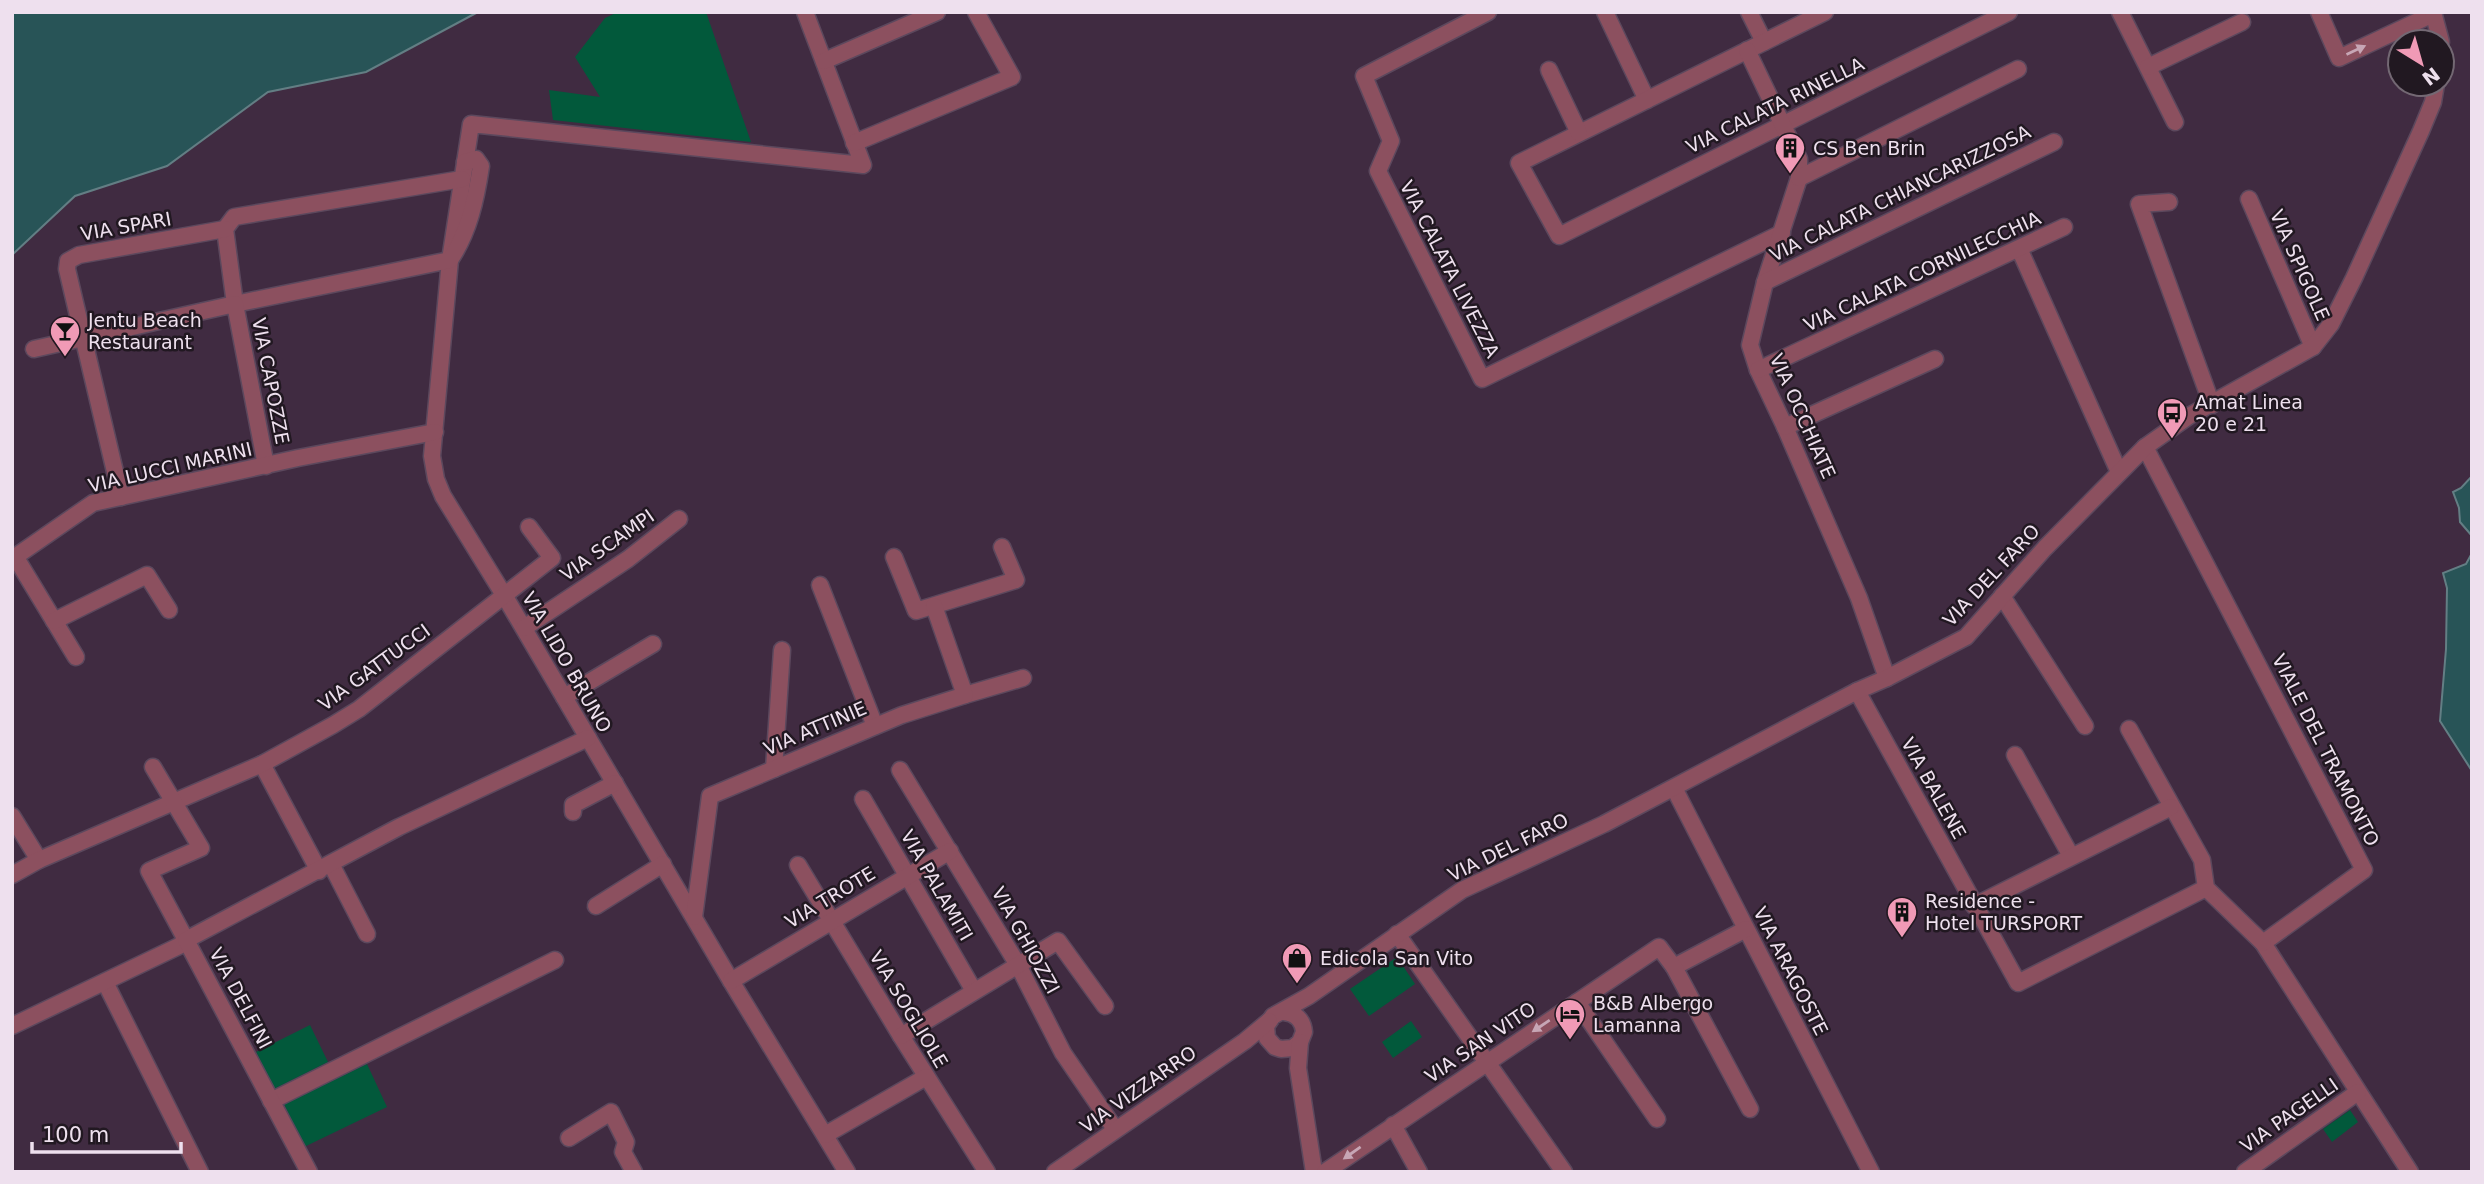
<svg xmlns="http://www.w3.org/2000/svg" width="2484" height="1184" viewBox="0 0 2484 1184" font-family="'DejaVu Sans',sans-serif">
	<style>
		.green { fill: #02593b }
		.water { fill: #285457; stroke: #637e84; stroke-width: 2 }
		.lines { fill: none; stroke-linecap: round; stroke-linejoin: round }
		.minor-casing { stroke: #5c485d; stroke-width: 19 }
		.minor { stroke: #8c505f; stroke-width: 16 }
		.oneway { fill: #c7a6b5 }
		.labels { text-anchor: middle; stroke-width: 5; stroke-linejoin: round; paint-order: stroke }
		.street-label { font-size: 19px; fill: #eee0ee; stroke: #211821 }
		.poi-label { font-size: 19px; fill: #eee0ee; stroke: #211821; text-anchor: start }
	</style>
	<rect width="100%" height="100%" fill="#402b41"/>
	<g class="green">
		<polygon points="618,12 706,12 751,142 553,120 549,90 600,97 575,57 605,18"/>
		<polygon points="1397,957 1415,984 1369,1016 1350,989"/>
		<polygon points="1411,1021 1422,1037 1393,1058 1382,1042"/>
		<polygon points="310,1025 328,1062 274,1089 256,1052"/>
		<polygon points="367,1064 387,1107 304,1147 284,1104"/>
		<polygon points="2350,1110 2358,1122 2332,1142 2323,1129"/>
	</g>
	<g class="water">
		<polygon points="12,12 478,12 366,72 268,92 167,166 75,196 12,255"/>
		<polygon points="2472,476 2472,536 2460,522 2459,508 2453,492 2461,488"/>
		<polygon points="2472,553 2472,771 2440,721 2446,649 2447,588 2443,573 2466,564"/>
	</g>
	<g class="lines">
		<g class="minor-casing">
			<g id="minor">
				<polyline points="805,12 863,165 471,124 450,260 432,456 436,479 443,496 504,595 731,981 847,1172"/>
				<polyline points="1488,12 1364,76 1391,141 1378,171 1482,379 1782,233"/>
				<polyline points="1605,12 1647,100"/>
				<polyline points="1749,12 1764,42"/>
				<polyline points="1825,12 1519,163 1559,236 2009,12"/>
				<polyline points="2120,12 2175,122"/>
				<polyline points="2319,12 2339,58 2433,14"/>
				<polyline points="2433,12 2441,42"/>
				<polyline points="1747,50 1799,159 1799,178 1765,282 1750,345 1758,370 1785,427 1859,598 1887,678"/>
				<polyline points="824,61 937,12"/>
				<polyline points="2148,67 2242,22"/>
				<polyline points="1549,70 1579,133"/>
				<polyline points="854,143 1012,77 976,12"/>
				<polyline points="1799,178 2018,69"/>
				<path d="M462 179 234 217 225 229 235 304 450 260C469 232 476 199 481 166L476 159 465 162"/>
				<polyline points="2249,199 2313,347"/>
				<polyline points="2169,202 2139,204 2212,405"/>
				<polyline points="2022,255 2119,472"/>
				<polyline points="1765,282 2054,142"/>
				<polyline points="34,349 235,304 266,466"/>
				<polyline points="1758,370 2064,227"/>
				<polyline points="1785,427 1935,359"/>
				<polyline points="2145,447 2364,870 2263,943 2410,1172"/>
				<polyline points="121,497 67,269 68,261 79,255 225,229"/>
				<polyline points="894,557 916,611 1016,580 1002,547"/>
				<polyline points="16,558 76,657"/>
				<polyline points="12,559 93,503 298,458 435,432"/>
				<polyline points="820,585 875,726"/>
				<polyline points="2002,596 2085,726"/>
				<polyline points="54,621 147,575 169,610"/>
				<polyline points="524,628 628,559 679,519"/>
				<polyline points="1857,691 2018,983 2206,888"/>
				<polyline points="965,695 1023,678"/>
				<polyline points="564,697 653,644"/>
				<polyline points="2129,729 2202,860 2206,888 2263,943"/>
				<polyline points="2015,755 2071,856"/>
				<polyline points="262,764 319,871"/>
				<polyline points="774,769 782,650"/>
				<polyline points="900,770 1018,965 1063,1053 1115,1129"/>
				<polyline points="1674,788 1871,1172"/>
				<polyline points="863,799 974,991"/>
				<polyline points="573,812 573,805 615,783"/>
				<polyline points="12,816 39,860"/>
				<polyline points="331,864 367,934"/>
				<polyline points="798,865 901,1036 987,1172"/>
				<polyline points="12,875 39,860 262,764 333,725 359,709 552,558 529,527"/>
				<polyline points="596,906 663,864"/>
				<polyline points="1974,906 2171,807"/>
				<polyline points="694,917 710,796 902,715 965,695 934,606"/>
				<polyline points="1397,934 1564,1172"/>
				<polyline points="1674,967 1746,929"/>
				<polyline points="731,981 950,851"/>
				<polyline points="105,982 200,1172"/>
				<polyline points="1577,1002 1657,1119"/>
				<path d="M1284 1012C1296 1013 1303 1020 1304 1032L1300 1042 1293 1048 1281 1049 1275 1047 1267 1038 1266 1026 1273 1016 1309 996 1462 890 1604 824 1857 691 1887 678 1966 637 2045 548 2145 447 2189 416 2313 347 2331 324 2354 278 2421 131 2433 102 2436 84"/>
				<polyline points="12,1026 179,946 186,940 149,871 201,848 153,767"/>
				<polyline points="901,1036 1058,941 1105,1006"/>
				<polyline points="1300,1042 1298,1068 1314,1172"/>
				<polyline points="271,1101 555,960"/>
				<polyline points="1393,1125 1419,1172"/>
				<polyline points="825,1135 926,1077"/>
				<polyline points="569,1138 611,1112 626,1142 623,1152 634,1172"/>
				<polyline points="309,1172 186,940 399,827 588,738"/>
				<polyline points="1055,1172 1245,1041 1269,1021"/>
				<polyline points="1325,1172 1659,947 1674,967 1750,1109"/>
				<polyline points="2245,1172 2358,1092"/>
			</g>
		</g>
		<use href="#minor" class="minor"/>
	</g>
	<defs><path id="oneway-solid" d="M-6-.8H1V-3.2L6.5 0L1 3.2V.8H-6Z" transform="scale(1.75)"/></defs>
	<g class="oneway">
		<use href="#oneway-solid" transform="translate(2356 50) rotate(-25)"/>
		<use href="#oneway-solid" transform="translate(1541 1026) rotate(146)"/>
		<use href="#oneway-solid" transform="translate(1352 1153) rotate(145)"/>
	</g>
	<defs>
		<g id="building-pin" transform="scale(1.575)"><path d="M0 17L-7.5 6A9.5 9.5 0 1 1 7.5 6Z" fill="#f09ab6" stroke="#211821"/><path d="M-4-6H4V6H1V3H-1V6H-4ZM-2.5-4.3h1.7v1.8h-1.7ZM.8-4.3h1.7v1.8H.8ZM-2.5-1h1.7V.8h-1.7ZM.8-1h1.7V.8H.8Z" fill="#111"/></g>
		<g id="bar-pin" transform="scale(1.575)"><path d="M0 17L-7.5 6A9.5 9.5 0 1 1 7.5 6Z" fill="#f09ab6" stroke="#211821"/><path d="M-6-5H6L.8 .8V4.5H3.5V6h-7V4.5H-.8V.8Z" fill="#111"/></g>
		<g id="bus-pin" transform="scale(1.575)"><path d="M0 17L-7.5 6A9.5 9.5 0 1 1 7.5 6Z" fill="#f09ab6" stroke="#211821"/><path d="M-5-6H5V4H4V6H2V4H-2V6H-4V4H-5ZM-3.5-4V0h7V-4ZM-3.5 1.2v1.5H-2V1.2ZM2 1.2v1.5H3.5V1.2Z" fill="#111"/></g>
		<g id="shop-pin" transform="scale(1.575)"><path d="M0 17L-7.5 6A9.5 9.5 0 1 1 7.5 6Z" fill="#f09ab6" stroke="#211821"/><path d="M-5-2.5h2.3a2.7 3.5 0 0 1 5.4 0H5L5.5 6h-11ZM-1.5-2.5h3a1.5 2.3 0 0 0-3 0Z" fill="#111"/></g>
		<g id="hotel-pin" transform="scale(1.575)"><path d="M0 17L-7.5 6A9.5 9.5 0 1 1 7.5 6Z" fill="#f09ab6" stroke="#211821"/><path d="M-6-4.5h1.5V1H6V5H4.5V3h-9V5H-6ZM-4 0a1.8 1.8 0 1 1 3.6 0ZM.5 0V-2.5h3Q6-2.5 6 0Z" fill="#111"/></g>
	</defs>
	<g fill-rule="evenodd">
		<use href="#building-pin" x="1790" y="148"/>
		<use href="#bar-pin" x="65" y="331"/>
		<use href="#bus-pin" x="2172" y="413"/>
		<use href="#building-pin" x="1902" y="912"/>
		<use href="#shop-pin" x="1297" y="958"/>
		<use href="#hotel-pin" x="1570" y="1014"/>
	</g>
	<g class="labels">
		<g class="street-label">
			<text transform="translate(1775 105) rotate(-26)" y="7">VIA CALATA RINELLA</text>
			<text transform="translate(1900 193) rotate(-26)" y="7">VIA CALATA CHIANCARIZZOSA</text>
			<text transform="translate(126 226) rotate(-10)" y="7">VIA SPARI</text>
			<text transform="translate(2300 265) rotate(66)" y="7">VIA SPIGOLE</text>
			<text transform="translate(1450 269) rotate(63)" y="7">VIA CALATA LIVEZZA</text>
			<text transform="translate(1922 271) rotate(-25)" y="7">VIA CALATA CORNILECCHIA</text>
			<text transform="translate(271 381) rotate(79)" y="7">VIA CAPOZZE</text>
			<text transform="translate(1803 416) rotate(66)" y="7">VIA OCCHIATE</text>
			<text transform="translate(170 467) rotate(-13)" y="7">VIA LUCCI MARINI</text>
			<text transform="translate(607 545) rotate(-35)" y="7">VIA SCAMPI</text>
			<text transform="translate(1991 575) rotate(-47)" y="7">VIA DEL FARO</text>
			<text transform="translate(567 662) rotate(60)" y="7">VIA LIDO BRUNO</text>
			<text transform="translate(374 667) rotate(-36)" y="7">VIA GATTUCCI</text>
			<text transform="translate(815 728) rotate(-23)" y="7">VIA ATTINIE</text>
			<text transform="translate(2326 750) rotate(63)" y="7">VIALE DEL TRAMONTO</text>
			<text transform="translate(1934 788) rotate(61)" y="7">VIA BALENE</text>
			<text transform="translate(1508 847) rotate(-26)" y="7">VIA DEL FARO</text>
			<text transform="translate(937 885) rotate(60)" y="7">VIA PALAMITI</text>
			<text transform="translate(830 897) rotate(-31)" y="7">VIA TROTE</text>
			<text transform="translate(1026 940) rotate(61)" y="7">VIA GHIOZZI</text>
			<text transform="translate(1791 971) rotate(63)" y="7">VIA ARAGOSTE</text>
			<text transform="translate(241 998) rotate(62)" y="7">VIA DELFINI</text>
			<text transform="translate(909 1009) rotate(59)" y="7">VIA SOGLIOLE</text>
			<text transform="translate(1480 1042) rotate(-34)" y="7">VIA SAN VITO</text>
			<text transform="translate(1138 1089) rotate(-35)" y="7">VIA VIZZARRO</text>
			<text transform="translate(2289 1115) rotate(-35)" y="7">VIA PAGELLI</text>
		</g>
		<g class="poi-label">
			<text x="1813" y="155">CS Ben Brin</text>
			<text x="88" y="327">Jentu Beach<tspan x="88" dy="22">Restaurant</tspan></text>
			<text x="2195" y="409">Amat Linea<tspan x="2195" dy="22">20 e 21</tspan></text>
			<text x="1925" y="908">Residence -<tspan x="1925" dy="22">Hotel TURSPORT</tspan></text>
			<text x="1320" y="965">Edicola San Vito</text>
			<text x="1593" y="1010">B&amp;B Albergo<tspan x="1593" dy="22">Lamanna</tspan></text>
		</g>
	</g>
	<rect width="2484" height="1184" fill="none" stroke="#eee0ee" stroke-width="28"/>
	<g transform="translate(2421 63) rotate(143)"><circle r="33" fill="#211821" stroke="#736873" stroke-width="2"/>
	<path d="M0-5L12 26L0 18L-12 26Z" fill="#f09ab6"/>
	<text y="-10" font-size="19" font-weight="bold" text-anchor="middle" fill="#eee0ee">N</text>
	</g>
	<path d="M32 1142v10h149v-10" fill="none" stroke="#eee0ee" stroke-width="3.5"/>
	<text x="42" y="1142" font-size="21" fill="#eee0ee" stroke="#211821" stroke-width="5" paint-order="stroke">100 m</text>
</svg>
